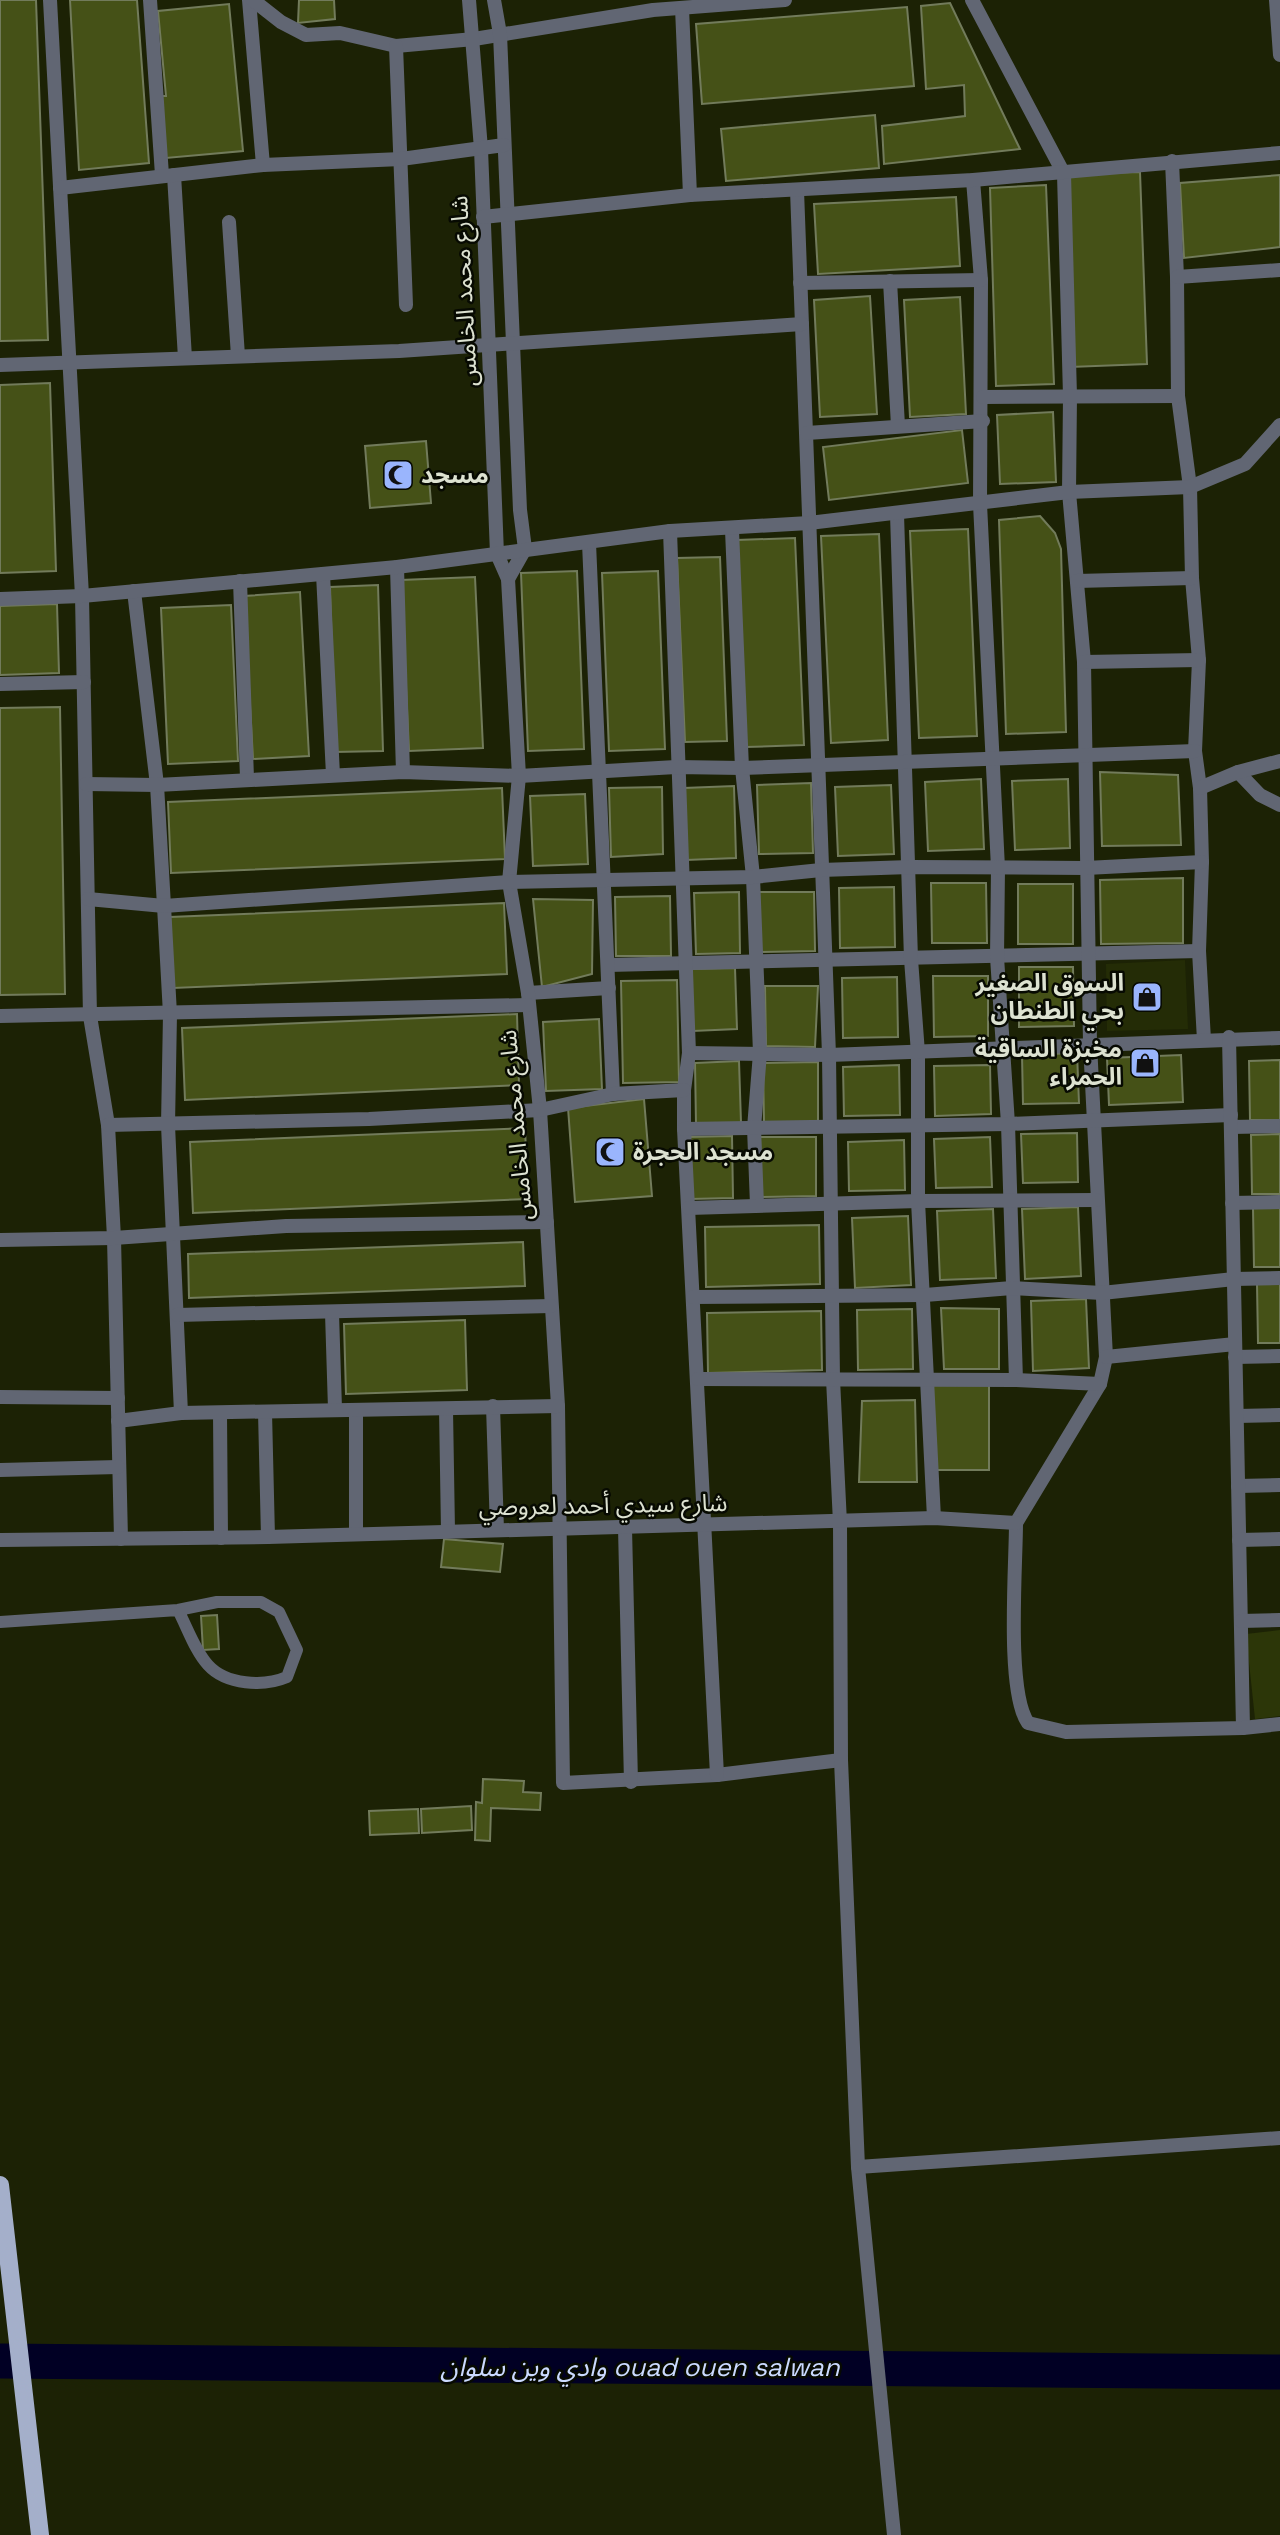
<svg xmlns="http://www.w3.org/2000/svg" width="1280" height="2535" viewBox="0 0 1280 2535" font-family="'Space Grotesk','Noto Sans Arabic',sans-serif">
	<style>
		.built { fill: #242c06 }
		.green { fill: #2c3608 }
		.lines { fill: none; stroke-linecap: round; stroke-linejoin: round }
		.river { stroke: #010024; stroke-width: 35 }
		.building { fill: #455117; stroke: #727b5b; stroke-width: 2 }
		.service { stroke: #616673; stroke-width: 12 }
		.pedestrian { stroke: #616673; stroke-width: 14 }
		.minor { stroke: #616673; stroke-width: 14 }
		.primary { stroke: #a4afca; stroke-width: 18 }
		.labels { text-anchor: middle; stroke-width: 5; stroke-linejoin: round; paint-order: stroke }
		.street-label { font-size: 24px; fill: #dde2d1; stroke: #070a02 }
		.poi-label { font-size: 24px; font-weight: bold; fill: #dde2d1; stroke: #070a02; text-anchor: start }
		.water-label { font-size: 26px; font-style: italic; fill: #cbdaff; stroke: #070a02 }
	</style>
	<rect width="100%" height="100%" fill="#1c2205"/>
	<polygon class="built" points="1185,960 1188,1029 1107,1031 1106,964"/>
	<polygon class="green" points="1280,1630 1280,1716 1255,1719 1246,1634"/>
	<g class="lines">
		<polyline class="river" points="0,2361 1280,2372"/>
	</g>
	<g class="building">
		<polygon points="0,0 36,0 48,340 0,341"/>
		<polygon points="70,0 137,0 149,163 79,170"/>
		<polygon points="299,0 334,0 335,19 298,23"/>
		<polygon points="950,3 1020,149 884,164 882,126 965,116 964,85 926,89 921,6"/>
		<polygon points="229,4 243,151 166,158 160,96 166,96 158,11"/>
		<polygon points="907,7 914,86 702,104 696,24"/>
		<polygon points="875,115 879,168 726,181 721,129"/>
		<polygon points="1140,172 1147,364 1070,367 1064,174"/>
		<polygon points="1280,175 1280,247 1184,258 1180,183"/>
		<polygon points="1046,185 1054,384 996,386 990,188"/>
		<polygon points="956,197 960,266 818,274 814,204"/>
		<polygon points="870,296 877,414 820,417 814,300"/>
		<polygon points="960,297 966,414 910,417 904,300"/>
		<polygon points="50,383 56,571 0,573 0,385"/>
		<polygon points="1053,412 1056,482 1000,484 997,415"/>
		<polygon points="962,430 968,483 829,500 823,447"/>
		<polygon points="426,441 431,503 370,508 365,446"/>
		<polygon points="1040,516 1055,533 1061,549 1066,732 1006,734 999,520"/>
		<polygon points="968,529 977,736 919,738 910,531"/>
		<polygon points="879,534 888,740 831,743 821,536"/>
		<polygon points="795,538 804,745 746,747 737,540"/>
		<polygon points="720,557 727,741 685,742 677,558"/>
		<polygon points="577,571 584,749 528,751 521,573"/>
		<polygon points="658,571 665,749 609,751 602,573"/>
		<polygon points="475,577 483,748 409,751 401,580"/>
		<polygon points="378,585 383,751 335,752 330,587"/>
		<polygon points="300,592 309,756 253,759 244,596"/>
		<polygon points="57,604 59,673 0,675 0,606"/>
		<polygon points="231,605 238,761 168,764 161,608"/>
		<polygon points="60,707 65,994 0,995 0,708"/>
		<polygon points="1100,772 1178,775 1181,845 1102,846"/>
		<polygon points="981,779 984,849 928,851 925,782"/>
		<polygon points="1068,779 1070,848 1015,850 1012,781"/>
		<polygon points="811,783 813,853 759,854 757,785"/>
		<polygon points="891,785 894,854 838,856 835,787"/>
		<polygon points="734,786 736,858 686,860 684,788"/>
		<polygon points="662,787 663,854 611,857 609,788"/>
		<polygon points="502,788 505,859 171,873 168,802"/>
		<polygon points="585,794 588,864 533,866 530,796"/>
		<polygon points="1183,878 1183,943 1101,944 1100,880"/>
		<polygon points="931,883 986,883 987,943 932,943"/>
		<rect x="1018" y="884" width="55" height="60"/>
		<polygon points="894,887 895,947 840,948 839,888"/>
		<polygon points="739,892 740,953 696,954 694,893"/>
		<polygon points="759,892 814,892 815,951 760,952"/>
		<polygon points="670,896 671,956 616,956 615,897"/>
		<polygon points="533,899 593,900 592,974 542,987"/>
		<polygon points="504,903 507,974 173,988 170,917"/>
		<polygon points="1019,967 1073,967 1074,1026 1019,1027"/>
		<polygon points="735,968 737,1029 693,1031 691,969"/>
		<polygon points="933,976 988,976 988,1036 934,1037"/>
		<polygon points="897,977 898,1037 843,1038 842,978"/>
		<polygon points="677,980 679,1082 623,1083 621,981"/>
		<polygon points="765,986 818,986 815,1047 766,1046"/>
		<polygon points="517,1014 519,1085 185,1100 182,1028"/>
		<polygon points="599,1019 602,1089 546,1091 543,1022"/>
		<polygon points="1077,1053 1079,1103 1023,1104 1022,1055"/>
		<polygon points="1181,1055 1183,1102 1109,1105 1107,1058"/>
		<polygon points="1280,1060 1280,1120 1250,1120 1249,1061"/>
		<polygon points="739,1061 741,1123 696,1124 695,1063"/>
		<polygon points="818,1062 818,1122 764,1123 763,1063"/>
		<polygon points="899,1065 900,1115 844,1116 843,1067"/>
		<polygon points="990,1065 991,1114 935,1116 934,1066"/>
		<polygon points="644,1099 652,1196 575,1202 568,1108"/>
		<polygon points="525,1128 528,1199 193,1213 190,1142"/>
		<polygon points="1077,1133 1078,1182 1023,1183 1021,1134"/>
		<polygon points="1280,1134 1280,1194 1252,1194 1251,1135"/>
		<polygon points="732,1136 733,1198 689,1199 687,1137"/>
		<polygon points="760,1137 816,1137 816,1196 761,1197"/>
		<polygon points="990,1137 992,1187 936,1188 934,1139"/>
		<polygon points="904,1140 905,1190 849,1191 848,1142"/>
		<polygon points="1078,1207 1081,1276 1025,1279 1022,1209"/>
		<polygon points="1280,1207 1280,1267 1254,1267 1253,1208"/>
		<polygon points="993,1209 996,1278 940,1280 937,1211"/>
		<polygon points="908,1216 911,1285 855,1288 852,1218"/>
		<polygon points="819,1225 820,1284 706,1287 705,1227"/>
		<polygon points="523,1242 525,1286 189,1298 188,1254"/>
		<polygon points="1257,1284 1280,1284 1280,1343 1258,1343"/>
		<polygon points="1086,1299 1089,1368 1033,1371 1031,1301"/>
		<polygon points="941,1308 999,1309 999,1369 944,1369"/>
		<polygon points="912,1309 913,1369 858,1370 857,1310"/>
		<polygon points="821,1311 822,1370 708,1373 707,1313"/>
		<polygon points="465,1320 467,1390 346,1394 344,1324"/>
		<polygon points="932,1384 989,1384 989,1470 931,1470"/>
		<polygon points="915,1400 917,1482 859,1482 862,1401"/>
		<polygon points="444,1539 503,1544 500,1572 441,1567"/>
		<polygon points="217,1615 219,1649 203,1650 201,1616"/>
		<polygon points="483,1779 524,1781 523,1792 541,1793 540,1810 491,1808 490,1841 475,1840 476,1802 482,1803"/>
		<polygon points="471,1806 472,1830 422,1833 421,1809"/>
		<polygon points="418,1809 419,1833 370,1835 369,1811"/>
	</g>
	<g class="lines">
		<path class="service" d="M0 1622 178 1610 217 1602H261L279 1612 297 1650 287 1677C264 1687 226 1685 208 1665 195 1651 187 1627 178 1610"/>
		<g class="pedestrian">
			<polyline points="608,965 1199,951"/>
			<polyline points="528,993 609,988"/>
		</g>
		<g class="minor">
			<polyline points="50,0 82,596 90,1016 108,1125 114,1238 121,1539"/>
			<polyline points="150,0 162,175"/>
			<polyline points="249,0 263,165"/>
			<polyline points="253,0 281,22 306,35 340,33 396,46 474,39 653,10 785,0"/>
			<polyline points="469,0 481,149 497,554 508,579 519,776 509,882 528,993 540,1110 558,1406 563,1783 717,1775 841,1760"/>
			<polyline points="494,0 500,34 520,510 525,549 508,579"/>
			<polyline points="972,0 1064,174 1070,396 1069,492 1084,662 1090,1044 1106,1357 1100,1384 1016,1523"/>
			<polyline points="1276,0 1280,55"/>
			<polyline points="682,8 690,195"/>
			<polyline points="396,46 406,305"/>
			<polyline points="1172,161 1177,277 1178,396 1190,487 1192,578 1199,660 1195,751 1200,788 1202,862 1199,951 1204,1040"/>
			<polyline points="174,175 185,358"/>
			<polyline points="973,180 981,280 980,504 998,868 997,957 1008,1124 1016,1380"/>
			<polyline points="60,188 263,165 401,159 504,145"/>
			<polyline points="797,190 829,1055 833,1379 840,1523 841,1760 858,2167 894,2535"/>
			<polyline points="483,217 690,195 973,180 1280,153"/>
			<polyline points="229,222 238,356"/>
			<polyline points="1177,277 1280,270"/>
			<polyline points="890,281 898,426"/>
			<polyline points="800,283 981,280"/>
			<polyline points="0,365 399,351 802,324"/>
			<polyline points="983,397 1178,396"/>
			<polyline points="807,433 983,421"/>
			<polyline points="897,514 911,959 918,1053 918,1201 934,1518"/>
			<polyline points="732,530 742,768 753,877 760,1053 754,1128 757,1205"/>
			<polyline points="670,531 689,1053 684,1090 684,1129 717,1775"/>
			<polyline points="589,543 613,1094"/>
			<polyline points="397,567 403,772"/>
			<polyline points="323,574 333,775"/>
			<polyline points="240,581 247,778"/>
			<polyline points="1077,581 1192,578"/>
			<polyline points="134,591 157,785 164,906 170,1014 168,1125 181,1413"/>
			<polyline points="0,599 82,596 397,567 670,531 809,523 1069,492 1190,487 1245,464 1280,425"/>
			<polyline points="1084,662 1199,660"/>
			<polyline points="0,684 84,682"/>
			<polyline points="1238,772 1260,795 1280,805"/>
			<polyline points="86,784 157,785 403,772 519,776 676,767 742,768 1195,751"/>
			<polyline points="1200,788 1238,772 1280,761"/>
			<polyline points="88,899 164,906 509,882 753,877 821,870 910,867 1086,868 1202,862"/>
			<polyline points="0,1016 528,1005"/>
			<polyline points="689,1053 829,1055 1280,1038"/>
			<polyline points="108,1125 369,1119 540,1110 613,1094 684,1090"/>
			<polyline points="1231,1127 1280,1126"/>
			<polyline points="684,1129 1008,1124 1231,1115"/>
			<polyline points="1232,1203 1280,1202"/>
			<polyline points="689,1208 918,1201 1096,1200"/>
			<polyline points="0,1240 114,1238 286,1226 547,1222"/>
			<polyline points="693,1297 925,1295 1012,1288 1102,1293 1234,1279 1280,1278"/>
			<polyline points="332,1313 335,1409"/>
			<polyline points="177,1315 551,1306"/>
			<polyline points="1106,1357 1235,1344"/>
			<polyline points="1235,1357 1280,1356"/>
			<polyline points="698,1379 1016,1380 1100,1384"/>
			<polyline points="0,1397 118,1398"/>
			<polyline points="493,1406 497,1530"/>
			<polyline points="446,1409 448,1531"/>
			<polyline points="356,1411 356,1534"/>
			<polyline points="265,1412 268,1537"/>
			<polyline points="220,1413 221,1538"/>
			<polyline points="1237,1416 1280,1415"/>
			<polyline points="118,1421 181,1413 558,1406"/>
			<polyline points="0,1470 118,1467"/>
			<polyline points="1238,1486 1280,1485"/>
			<path d="M1016 1523C1016 1566 1006 1692 1028 1723L1066 1732 1243 1728 1229 1037"/>
			<polyline points="625,1528 631,1782"/>
			<polyline points="0,1540 268,1537 934,1518 1016,1523"/>
			<polyline points="1239,1540 1280,1539"/>
			<polyline points="1241,1621 1280,1620"/>
			<polyline points="1243,1728 1280,1724"/>
			<polyline points="858,2167 1280,2138"/>
		</g>
		<polyline class="primary" points="0,2185 40,2535"/>
	</g>
	<defs>
		<g id="mosque-square" transform="scale(1.575)"><rect x="-9" y="-9" width="18" height="18" rx="4" fill="#9ab5fd" stroke="#070a02"/><path d="M3.5-4.9A6 6 0 1 0 3.5 4.9A5 5 0 1 1 3.5-4.9Z" fill="#111"/></g>
		<g id="shop-square" transform="scale(1.575)"><rect x="-9" y="-9" width="18" height="18" rx="4" fill="#9ab5fd" stroke="#070a02"/><path d="M-5-2.5h2.3a2.7 3.5 0 0 1 5.4 0H5L5.5 6h-11ZM-1.5-2.5h3a1.5 2.3 0 0 0-3 0Z" fill="#111"/></g>
	</defs>
	<g fill-rule="evenodd">
		<use href="#mosque-square" x="398" y="475"/>
		<use href="#shop-square" x="1147" y="997"/>
		<use href="#shop-square" x="1145" y="1063"/>
		<use href="#mosque-square" x="610" y="1152"/>
	</g>
	<g class="labels">
		<g class="street-label">
			<text transform="translate(464 291) rotate(-93)" y="8">شارع محمد الخامس</text>
			<text transform="translate(516 1125) rotate(-95)" y="8">شارع محمد الخامس</text>
			<text transform="translate(603 1505) rotate(-1)" y="8">شارع سيدي أحمد لعروصي</text>
		</g>
		<g class="poi-label">
			<text x="421" y="483">مسجد</text>
			<text x="1124" y="991" text-anchor="end">السوق الصغير<tspan x="1124" dy="28">بحي الطنطان</tspan></text>
			<text x="1122" y="1057" text-anchor="end">مخبزة الساقية<tspan x="1122" dy="28">الحمراء</tspan></text>
			<text x="633" y="1160">مسجد الحجرة</text>
		</g>
		<g class="water-label">
			<text x="640" y="2376">وادي وين سلوان ouad ouen salwan</text>
		</g>
	</g>
</svg>
